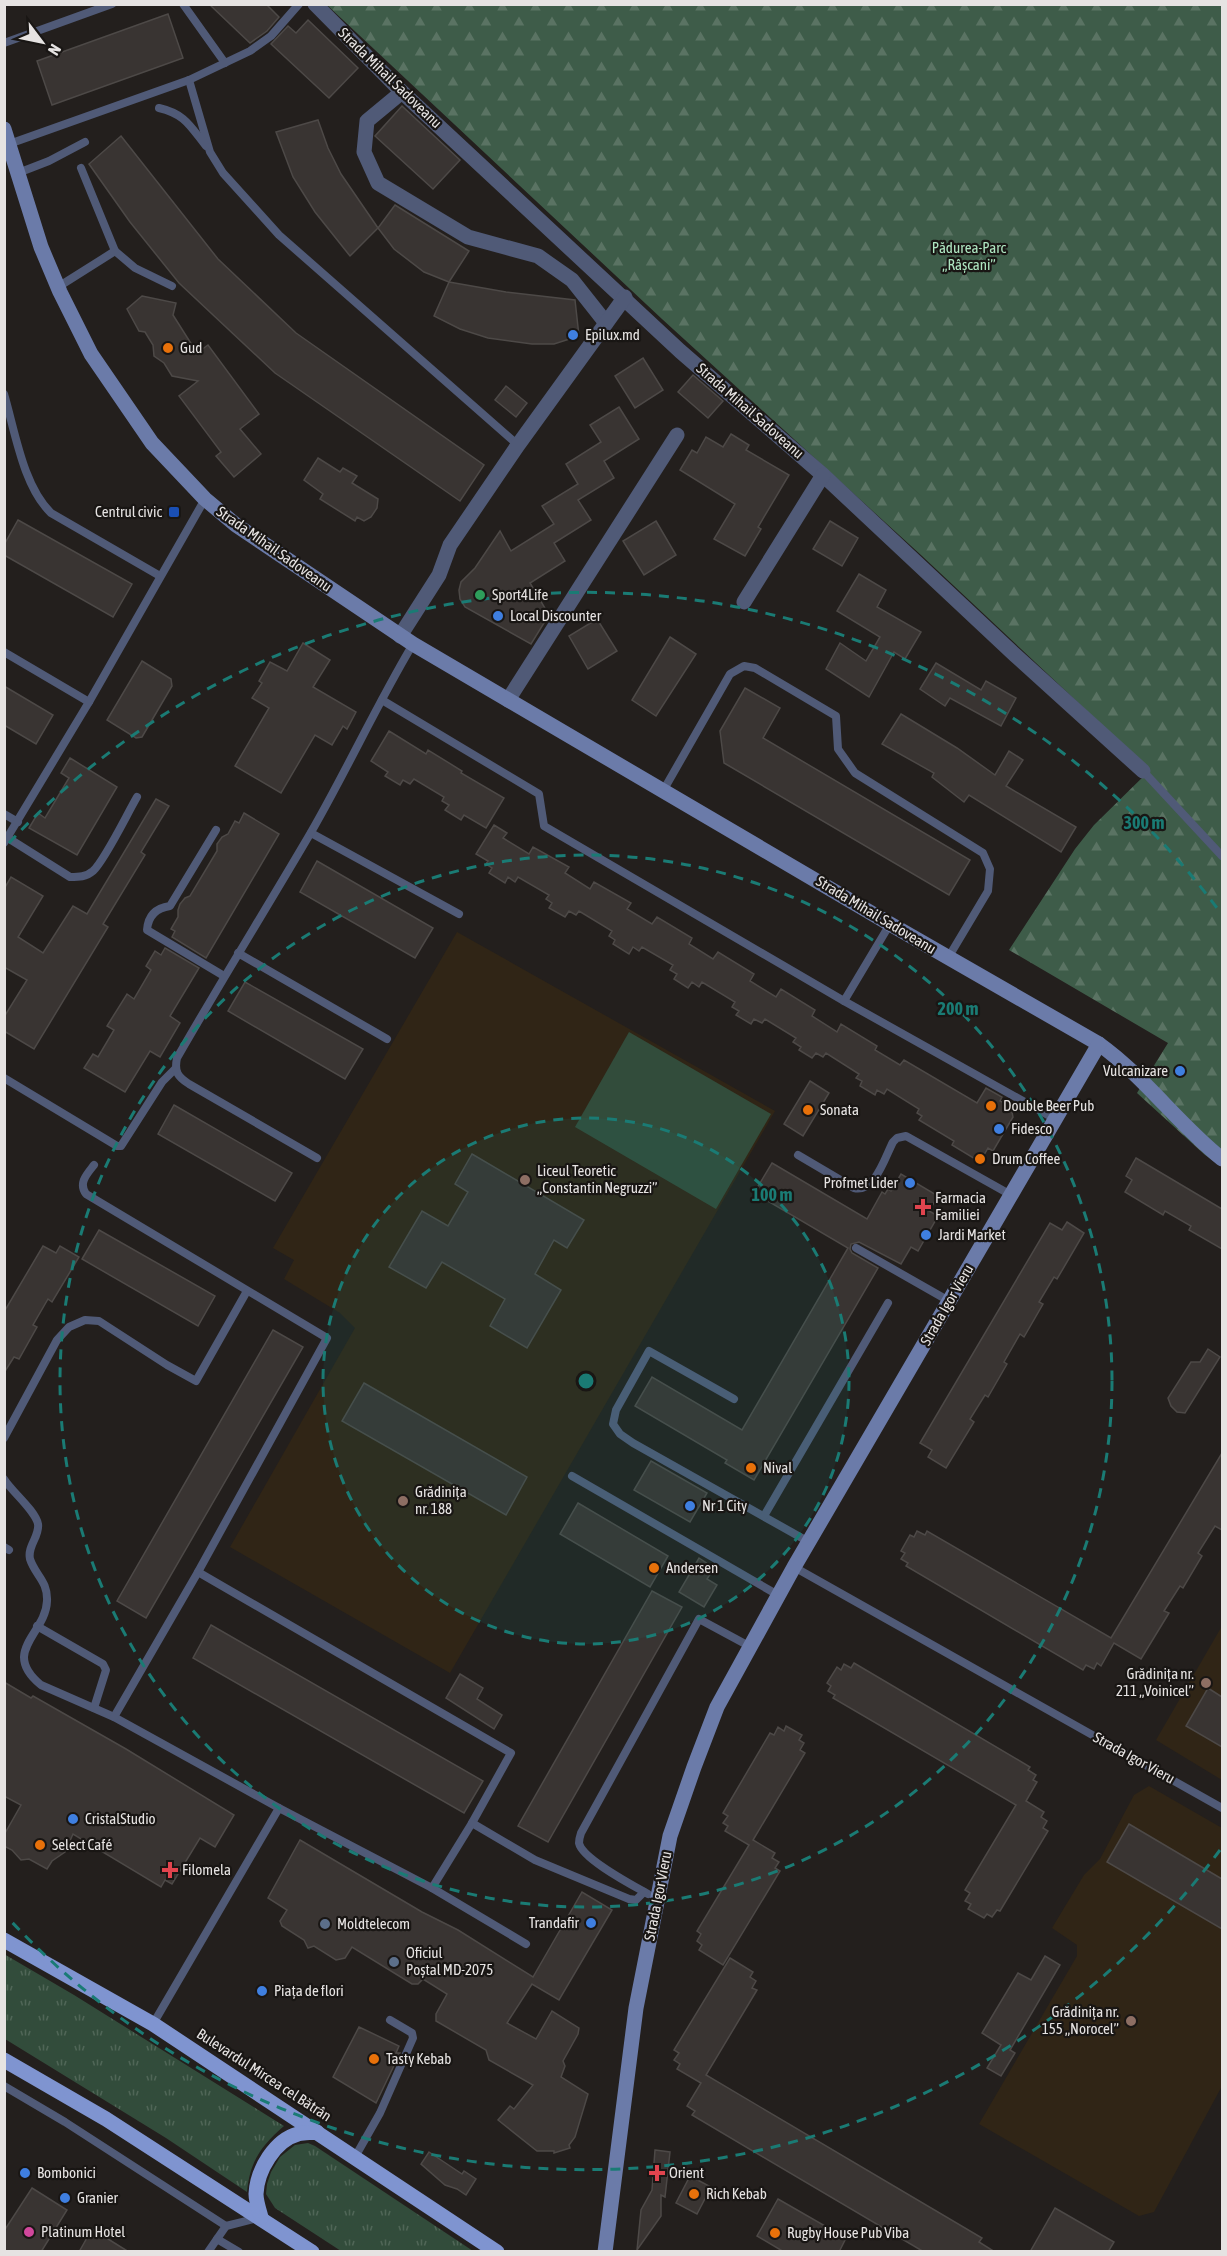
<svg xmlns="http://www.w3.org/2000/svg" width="1227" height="2256" viewBox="0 0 1227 2256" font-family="'Asap Condensed',sans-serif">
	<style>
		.education { fill: #302516 }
		.grass { fill: url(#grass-tufts) }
		.forest { fill: url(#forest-firs) }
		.garden { fill: #324c3b }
		.building { fill: #393432; stroke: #4d4947; stroke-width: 1.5 }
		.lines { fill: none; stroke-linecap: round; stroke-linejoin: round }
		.lane { stroke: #505a77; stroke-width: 8 }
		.street { stroke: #505a77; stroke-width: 15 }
		.secondary { stroke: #6b7ba9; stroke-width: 15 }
		.primary { stroke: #7f94d0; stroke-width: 15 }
		.ring { fill: none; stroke: #1a7b74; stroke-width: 3; stroke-dasharray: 10 8 }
		.shop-dot { fill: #3f7fe0; stroke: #191614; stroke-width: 2 }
		.food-dot { fill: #e8710a; stroke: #191614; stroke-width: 2 }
		.transit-dot { fill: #1a4fb4; stroke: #191614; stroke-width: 2 }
		.leisure-dot { fill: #2e9e5b; stroke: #191614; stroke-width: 2 }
		.education-dot { fill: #8d6e63; stroke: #191614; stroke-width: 2 }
		.health-dot { fill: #e0444e; stroke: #191614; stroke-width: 2 }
		.service-dot { fill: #5c6f8a; stroke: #191614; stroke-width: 2 }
		.hotel-dot { fill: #d1479c; stroke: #191614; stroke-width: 2 }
		.labels { text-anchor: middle; stroke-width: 4.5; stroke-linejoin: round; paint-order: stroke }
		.street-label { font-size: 15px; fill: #e6e3e2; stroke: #191614 }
		.park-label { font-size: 15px; fill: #aee6c1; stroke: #191614 }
		.poi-label { font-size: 15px; fill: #e6e3e2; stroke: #191614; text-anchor: start }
		.centre { fill: #1a7b74; stroke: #191614; stroke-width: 3 }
		.ring-label { font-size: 18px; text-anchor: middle; font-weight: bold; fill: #1a7b74; stroke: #191614; stroke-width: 4.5; stroke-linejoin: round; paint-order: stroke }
	</style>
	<defs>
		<pattern id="grass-tufts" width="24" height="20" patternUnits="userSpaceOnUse" patternTransform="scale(1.5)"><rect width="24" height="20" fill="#324c3b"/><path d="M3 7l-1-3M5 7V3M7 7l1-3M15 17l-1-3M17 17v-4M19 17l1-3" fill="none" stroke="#506657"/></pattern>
		<pattern id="forest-firs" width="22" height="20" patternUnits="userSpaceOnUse" patternTransform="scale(1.5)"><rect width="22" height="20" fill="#3e5c49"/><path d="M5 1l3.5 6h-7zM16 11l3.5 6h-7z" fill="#5a7363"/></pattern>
	</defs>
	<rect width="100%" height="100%" fill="#231f1d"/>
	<g class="education">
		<polygon points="457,932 775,1111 450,1673 230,1547 355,1328 340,1313 284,1279 294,1260 273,1248"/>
		<polygon points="1222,1626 1222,1780 1156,1740"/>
		<polygon points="1149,1786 1222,1828 1222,2086 1154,2212 1139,2216 979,2124 1077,1956 1077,1945 1052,1928 1084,1875 1100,1859 1134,1795"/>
	</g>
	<g class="grass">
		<path d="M4 1954 74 1995 284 2126C261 2146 250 2161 247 2192L166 2138 5 2039Z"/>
		<polygon points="308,2143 315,2146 473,2251 341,2251 275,2208 266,2194 267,2184 271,2172 280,2157 295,2145"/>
	</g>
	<polygon class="forest" points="327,5 1222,5 1222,1167 1205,1155 1137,1093 1168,1043 1009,950 1075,849 1094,825 1150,770 921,555 662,319"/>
	<polygon class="garden" points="629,1032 771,1114 716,1209 575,1127"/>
	<g class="building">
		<polygon points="209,4 266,4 279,17 267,31 250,43"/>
		<polygon points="168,14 183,58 52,105 37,61"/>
		<polygon points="308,20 358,68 329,98 271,44 288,26 296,33"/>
		<polygon points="402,106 460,160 433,189 375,136"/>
		<polygon points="318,120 328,148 341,174 378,228 350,256 315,212 293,177 276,132"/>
		<polygon points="121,136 218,259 296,333 484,465 460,501 275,373 179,283 130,222 89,164"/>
		<polygon points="395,205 469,251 449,282 424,272 394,249 378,228"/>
		<polygon points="449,282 506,292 575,300 579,336 554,344 532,344 488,338 460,329 434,316"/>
		<polygon points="142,296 176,303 173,315 197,353 208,345 259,414 240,429 261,454 234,477 216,456 221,452 179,396 198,381 172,376 164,363 154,356 153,345 145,332 139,331 127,309"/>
		<polygon points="643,358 663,390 635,408 615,376"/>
		<polygon points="693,375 723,401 708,418 678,392"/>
		<polygon points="506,386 527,403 516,417 495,400"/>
		<polygon points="619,407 639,439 604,461 614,478 578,500 591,520 554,543 565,561 530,583 549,615 531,644 465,607 460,599 459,590 461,582 475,568 500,531 511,551 554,524 542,506 578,484 566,464 601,442 590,425"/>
		<polygon points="731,434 749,445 746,450 789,475 758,527 761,529 745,556 714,539 735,504 680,470 692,450 697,453 706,437 723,447"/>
		<polygon points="318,458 340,472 343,468 357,476 352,483 378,499 377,508 371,517 364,521 357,517 355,521 320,499 323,494 304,480"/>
		<polygon points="18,520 132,584 113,617 4,555 4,545"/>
		<polygon points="656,521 676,555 644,575 623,541"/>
		<polygon points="830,521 858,538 842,566 813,549"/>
		<polygon points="859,574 886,590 877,607 921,632 905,659 894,652 869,697 826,669 840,643 866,661 880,637 837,611"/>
		<polygon points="597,619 617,651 588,669 569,636"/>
		<polygon points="670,637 696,654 656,716 632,700"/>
		<polygon points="303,643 330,660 313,687 356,712 347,729 343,726 332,745 315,735 281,793 235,766 269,708 252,698 262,683 259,681 270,662 287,671"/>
		<polygon points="142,661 171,679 172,686 142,737 136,738 107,720"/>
		<polygon points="936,663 981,690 986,681 1016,698 1001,726 950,698 945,706 920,689"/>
		<polygon points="4,686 53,715 36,744 4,725"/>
		<polygon points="745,688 780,708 763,738 970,860 949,895 724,763 720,731"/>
		<polygon points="901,714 957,748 995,775 1009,751 1023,760 1006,786 1076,827 1061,852 969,795 964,802 932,777 934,773 882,744"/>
		<polygon points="389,731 426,754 428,750 462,771 461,773 504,798 486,828 464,815 461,820 445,810 449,805 442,801 444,797 414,779 410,784 403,780 400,785 385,776 388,772 371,761"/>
		<polygon points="70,758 117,787 77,855 29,828 38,813 45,818 69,778 61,773"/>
		<polygon points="156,799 169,806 141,852 145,855 103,924 108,927 34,1049 4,1031 4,1017 27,980 4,967 4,889 11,877 43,896 18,937 43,953 73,906 87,914"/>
		<polygon points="244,813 279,834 206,958 172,937 175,931 171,929 178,917 178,910 180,904 185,898 190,896 217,851 217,844 222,837 228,834 235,821 239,823"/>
		<polygon points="494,825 507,833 503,838 529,854 533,847 569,867 565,873 590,889 594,882 631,903 627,909 652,924 657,917 692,938 689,944 713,959 718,952 754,974 750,981 776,997 781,989 815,1010 812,1016 837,1032 841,1024 877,1046 875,1050 900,1065 904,1060 977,1103 986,1088 1002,1097 1000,1101 1011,1107 1013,1117 993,1151 988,1148 980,1162 952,1145 954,1141 919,1120 922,1116 917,1113 919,1109 887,1089 884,1094 877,1090 875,1095 860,1086 862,1081 856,1078 859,1074 826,1053 823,1057 816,1053 812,1058 799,1050 801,1047 793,1042 796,1038 765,1019 762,1023 754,1019 751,1024 736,1015 739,1011 732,1007 735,1002 702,982 699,987 692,982 688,988 674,979 677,974 670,970 673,965 642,947 639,951 633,947 629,954 613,944 615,940 609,936 612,931 579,911 576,915 569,911 565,917 549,908 552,903 546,899 549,895 518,877 515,882 508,877 505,883 489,873 492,868 486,864 488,861 476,854"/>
		<polygon points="317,861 433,928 415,958 300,892"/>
		<polygon points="165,948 199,968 170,1016 180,1023 160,1057 150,1051 125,1092 84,1068 93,1054 98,1057 114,1030 107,1026 127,994 134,999 151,970 146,966 155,951 161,955"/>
		<polygon points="245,982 363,1049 345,1079 228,1011"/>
		<polygon points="810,1081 829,1093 803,1136 784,1124"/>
		<polygon points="174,1105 292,1173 275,1201 158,1134"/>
		<polygon points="472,1154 584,1220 567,1248 554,1240 535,1274 561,1290 527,1348 490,1326 505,1299 442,1262 426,1288 389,1267 422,1211 448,1226 468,1192 455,1184"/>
		<polygon points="1136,1158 1222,1209 1222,1249 1189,1230 1191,1226 1165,1211 1163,1215 1125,1192 1132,1180 1126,1176"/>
		<polygon points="772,1163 867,1219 882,1192 885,1194 888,1189 891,1191 901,1174 938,1196 929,1211 938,1216 918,1251 911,1247 901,1264 859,1242 851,1244 850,1249 852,1253 878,1268 754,1480 725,1463 727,1460 635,1406 652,1377 742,1430 848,1248 754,1193"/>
		<polygon points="1067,1222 1084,1233 1057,1279 1054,1277 1039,1302 1043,1304 1024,1337 1020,1334 1004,1362 1007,1364 988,1397 985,1395 970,1419 974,1422 946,1468 928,1457 932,1450 920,1443 1050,1223 1062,1230"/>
		<polygon points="99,1230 215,1296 198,1326 82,1259"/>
		<polygon points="43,1246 56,1253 60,1246 79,1257 52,1302 48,1299 33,1325 37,1327 19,1359 14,1357 4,1373 4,1312"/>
		<polygon points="273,1330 303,1347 146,1618 117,1601"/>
		<polygon points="1208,1349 1220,1357 1185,1413 1177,1412 1171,1406 1168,1398 1191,1362 1200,1362"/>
		<polygon points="364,1383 527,1477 506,1515 342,1421"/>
		<polygon points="1222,1453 1222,1530 1215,1526 1198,1553 1202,1556 1183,1588 1180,1586 1164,1611 1169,1613 1141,1659 1114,1643 1101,1666 1097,1663 1094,1669 1086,1665 1083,1670 906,1566 908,1563 901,1559 905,1553 901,1551 910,1535 914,1537 917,1531 925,1535 927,1531 1111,1638"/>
		<polygon points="651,1461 707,1493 690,1522 634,1490"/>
		<polygon points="578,1503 668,1556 650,1587 560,1534"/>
		<polygon points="699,1558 714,1568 707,1579 717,1585 704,1607 679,1592"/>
		<polygon points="652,1591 682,1607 548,1842 518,1826"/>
		<polygon points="211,1625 483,1781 464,1813 193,1658"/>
		<polygon points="854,1663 1030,1767 1028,1770 1036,1775 1033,1780 1037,1782 1026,1801 1044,1812 1041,1817 1047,1821 1043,1828 1048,1831 1000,1911 997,1910 992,1917 987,1914 984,1918 968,1909 971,1904 965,1901 970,1893 965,1890 1016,1805 833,1698 835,1695 828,1691 831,1686 827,1683 837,1667 841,1670 844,1664 851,1668"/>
		<polygon points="460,1674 483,1688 477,1699 502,1715 494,1729 446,1698"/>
		<polygon points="4,1682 31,1698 33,1696 126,1749 234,1815 215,1847 200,1838 172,1884 165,1880 161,1887 73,1834 65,1852 52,1861 47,1869 29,1859 21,1860 12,1850 4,1846 4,1835 21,1805 4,1796"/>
		<polygon points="1208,1688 1222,1697 1222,1747 1186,1726"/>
		<polygon points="786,1726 802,1735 799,1740 804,1743 800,1750 805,1753 753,1840 775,1853 772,1858 779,1862 775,1868 780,1871 723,1965 699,1950 702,1945 697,1941 701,1934 697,1931 749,1845 725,1831 728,1826 723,1823 728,1816 723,1813 770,1733 774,1735 778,1727 784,1731"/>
		<polygon points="1129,1824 1222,1879 1222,1929 1107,1862"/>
		<polygon points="300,1840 422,1912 458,1930 533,1977 582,1892 612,1910 559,2000 532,1984 507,2023 536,2039 552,2011 579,2028 578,2034 563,2061 565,2066 561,2077 588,2094 575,2137 569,2145 570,2148 554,2153 554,2151 537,2151 498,2120 510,2106 514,2109 533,2085 489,2060 486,2050 436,2021 436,2014 447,1994 423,1979 418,1984 412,1984 352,1947 345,1958 336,1960 314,1946 308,1948 304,1940 282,1926 280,1921 287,1910 268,1898"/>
		<polygon points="1045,1956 1060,1965 1010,2050 1015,2053 1001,2076 987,2068 1001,2045 982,2033 1018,1973 1031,1980"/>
		<polygon points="730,1958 753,1972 750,1977 756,1981 752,1988 757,1990 706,2075 982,2238 979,2242 995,2252 924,2252 692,2115 695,2111 687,2106 701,2083 677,2069 680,2064 674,2060 679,2053 674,2050"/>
		<polygon points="359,2027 399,2046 396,2053 400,2053 376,2103 333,2077"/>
		<polygon points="655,2150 670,2152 665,2197 661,2195 661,2216 637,2250 641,2210 652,2190"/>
		<polygon points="429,2152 462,2174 464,2171 476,2179 466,2195 457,2189 445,2185 421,2164"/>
		<polygon points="690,2176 711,2187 697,2214 676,2203"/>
		<polygon points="32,2188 67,2210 41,2252 4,2252 4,2231"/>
		<polygon points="778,2199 846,2238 839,2252 784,2252 757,2236"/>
		<polygon points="1055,2208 1114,2242 1108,2252 1030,2252"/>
		<polygon points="92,2229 129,2252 79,2252"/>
	</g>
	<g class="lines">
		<g class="lane">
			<polyline points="183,4 225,63"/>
			<polyline points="4,43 112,4"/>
			<polyline points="189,80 210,152 223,173 279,235 518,445"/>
			<path d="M159 108C185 114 190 126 206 146"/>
			<polyline points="9,144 189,80 250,51 271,36 299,4"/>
			<polyline points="18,173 49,161 85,142"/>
			<polyline points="115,251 135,268 172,286"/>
			<polyline points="58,287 115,251 81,168"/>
			<path d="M4 394C15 431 23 486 51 513L160 576"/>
			<polyline points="4,652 89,702"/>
			<polyline points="382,700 539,794 544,826 844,1001 1055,1119"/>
			<polyline points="1143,771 1222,856"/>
			<polyline points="663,791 730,674 744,666 755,668 836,716 838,749 855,773 983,853 990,869 988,891 948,958"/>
			<polyline points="4,814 18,822"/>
			<path d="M216 830 170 906C156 908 148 916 147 930L224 976"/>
			<polyline points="311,833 459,914"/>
			<path d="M8 838 70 877C79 877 86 877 93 871 105 860 127 814 137 797"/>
			<polyline points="4,843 89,702 205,499"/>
			<polyline points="238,953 387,1039"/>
			<polyline points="844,1001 890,924"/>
			<polyline points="4,1078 117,1146 121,1146 162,1082 175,1069"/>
			<path d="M798 1155 854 1188C875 1193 885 1157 893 1142L897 1138 906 1136 1011 1195"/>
			<path d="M317 1158 189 1084C178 1077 174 1072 177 1058 220 983 266 909 310 834 346 772 376 706 413 644"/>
			<path d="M94 1165C87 1174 78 1183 86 1194L327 1338 198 1572 511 1753 472 1823"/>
			<polyline points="856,1248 949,1301"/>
			<polyline points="734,1399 649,1351 616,1410 613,1424 620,1434 633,1443 809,1542"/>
			<polyline points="4,1438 57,1340 69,1327 85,1320 99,1321 167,1365 196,1381 247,1291"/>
			<polyline points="572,1476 778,1595"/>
			<path d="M4 1479C12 1492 35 1510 38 1524 40 1536 27 1546 30 1559 35 1575 48 1581 47 1601 46 1634 0 1651 41 1685L114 1717 279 1808"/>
			<polyline points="764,1516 888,1303"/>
			<polyline points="4,1547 9,1550"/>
			<polyline points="794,1567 1222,1808"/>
			<polyline points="37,1626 103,1664 106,1670 94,1708"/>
			<polyline points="114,1717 198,1572"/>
			<polyline points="432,1888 526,1944"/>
			<path d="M648 1894C634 1886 582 1859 579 1843 579 1840 580 1836 581 1833L699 1619 749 1646"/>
			<polyline points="153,2024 279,1808 432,1888 472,1823 535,1860 629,1899 636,1900 644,1892"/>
			<polyline points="4,2086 65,2122 226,2226"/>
			<polyline points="355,2157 380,2113 413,2038 412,2033 390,2020"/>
			<polyline points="217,2239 239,2252"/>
			<polyline points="208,2252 226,2226 258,2218"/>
		</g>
		<g class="street">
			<polyline points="315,4 402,92 680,351 823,475 1015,655 1143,771"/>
			<polyline points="402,92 367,121 364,152 378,183 468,237 538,256 572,280 606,323"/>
			<polyline points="744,602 823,475"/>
			<polyline points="400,636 439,575 450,545 518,445 625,297"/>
			<polyline points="508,700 677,435"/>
		</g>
		<g class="secondary">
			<path d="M4 129 41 247 60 292 91 354 152 443 205 499 236 525 413 644 890 924 1099 1044C1145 1077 1178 1124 1222 1159"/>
			<polyline points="605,2252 636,2008 670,1836 694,1767 717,1707 794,1567 1099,1044"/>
		</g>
		<g class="primary">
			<polyline points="4,1940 153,2024 497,2252"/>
			<polyline points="4,2060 106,2119 312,2252"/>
			<path d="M261 2217C259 2210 256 2201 256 2194 257 2170 275 2140 298 2134 304 2132 311 2133 317 2132"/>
		</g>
	</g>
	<circle cx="586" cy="1381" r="263" fill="#1a7b74" fill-opacity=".12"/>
	<g class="ring">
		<circle cx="586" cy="1381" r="263"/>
		<circle cx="586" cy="1381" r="526"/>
		<path d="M1220 1850A789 789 0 0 1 9 1919M9 843A789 789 0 0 1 1220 912"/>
	</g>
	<g class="shop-dot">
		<circle cx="573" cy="335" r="6"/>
		<circle cx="498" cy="616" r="6"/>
		<circle cx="1180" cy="1071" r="6"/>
		<circle cx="999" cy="1129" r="6"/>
		<circle cx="910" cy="1183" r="6"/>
		<circle cx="926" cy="1235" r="6"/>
		<circle cx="690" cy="1506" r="6"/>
		<circle cx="73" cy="1819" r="6"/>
		<circle cx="591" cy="1923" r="6"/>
		<circle cx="262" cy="1991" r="6"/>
		<circle cx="25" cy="2173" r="6"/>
		<circle cx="65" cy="2198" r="6"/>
	</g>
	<g class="food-dot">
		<circle cx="168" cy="348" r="6"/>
		<circle cx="991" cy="1106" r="6"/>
		<circle cx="808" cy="1110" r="6"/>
		<circle cx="980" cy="1159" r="6"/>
		<circle cx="751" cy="1468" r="6"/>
		<circle cx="654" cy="1568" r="6"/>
		<circle cx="40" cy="1845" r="6"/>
		<circle cx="374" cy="2059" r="6"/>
		<circle cx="694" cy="2194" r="6"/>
		<circle cx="775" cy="2233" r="6"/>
	</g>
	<rect class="transit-dot" x="168" y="506" width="12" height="12" rx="3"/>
	<circle class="leisure-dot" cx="480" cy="595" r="6"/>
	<g class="education-dot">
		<circle cx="525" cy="1180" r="6"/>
		<circle cx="403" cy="1501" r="6"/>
		<circle cx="1206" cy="1683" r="6"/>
		<circle cx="1131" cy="2021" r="6"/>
	</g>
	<g class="health-dot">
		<path d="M920 1198h6v6h6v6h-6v6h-6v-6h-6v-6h6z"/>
		<path d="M167 1861h6v6h6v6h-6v6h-6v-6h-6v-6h6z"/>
		<path d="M654 2164h6v6h6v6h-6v6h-6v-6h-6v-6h6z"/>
	</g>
	<g class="service-dot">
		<circle cx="325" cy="1924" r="6"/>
		<circle cx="394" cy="1962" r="6"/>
	</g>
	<circle class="hotel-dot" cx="29" cy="2232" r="6"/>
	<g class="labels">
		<g class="street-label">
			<text transform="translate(390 78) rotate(44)" y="5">Strada Mihail Sadoveanu</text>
			<text transform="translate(750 411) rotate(41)" y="5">Strada Mihail Sadoveanu</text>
			<text transform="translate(274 549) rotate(35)" y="5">Strada Mihail Sadoveanu</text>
			<text transform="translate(876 915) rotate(31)" y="5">Strada Mihail Sadoveanu</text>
			<text transform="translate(947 1305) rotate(-60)" y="5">Strada Igor Vieru</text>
			<text transform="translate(1134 1758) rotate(29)" y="5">Strada Igor Vieru</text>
			<text transform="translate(658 1896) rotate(-79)" y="5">Strada Igor Vieru</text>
			<text transform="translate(264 2075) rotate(33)" y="5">Bulevardul Mircea cel Bătrân</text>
		</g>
		<g class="park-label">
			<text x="969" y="253">Pădurea-Parc<tspan x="969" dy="17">„Râșcani”</tspan></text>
		</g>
		<g class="poi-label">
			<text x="585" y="340">Epilux.md</text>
			<text x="180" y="353">Gud</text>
			<text x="162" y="517" text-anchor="end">Centrul civic</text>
			<text x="492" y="600">Sport4Life</text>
			<text x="510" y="621">Local Discounter</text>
			<text x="1168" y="1076" text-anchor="end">Vulcanizare</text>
			<text x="1003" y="1111">Double Beer Pub</text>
			<text x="820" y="1115">Sonata</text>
			<text x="1011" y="1134">Fidesco</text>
			<text x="992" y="1164">Drum Coffee</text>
			<text x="537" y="1176">Liceul Teoretic<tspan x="537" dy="17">„Constantin Negruzzi”</tspan></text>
			<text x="898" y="1188" text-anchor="end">Profmet Lider</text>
			<text x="935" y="1203">Farmacia<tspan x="935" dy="17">Familiei</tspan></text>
			<text x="938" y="1240">Jardi Market</text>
			<text x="763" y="1473">Nival</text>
			<text x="415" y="1497">Grădinița<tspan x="415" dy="17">nr. 188</tspan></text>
			<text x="702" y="1511">Nr 1 City</text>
			<text x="666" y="1573">Andersen</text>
			<text x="1194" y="1679" text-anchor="end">Grădinița nr.<tspan x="1194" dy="17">211 „Voinicel”</tspan></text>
			<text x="85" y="1824">CristalStudio</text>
			<text x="52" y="1850">Select Café</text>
			<text x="182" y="1875">Filomela</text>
			<text x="579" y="1928" text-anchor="end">Trandafir</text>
			<text x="337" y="1929">Moldtelecom</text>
			<text x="406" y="1958">Oficiul<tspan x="406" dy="17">Poștal MD-2075</tspan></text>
			<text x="274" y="1996">Piața de flori</text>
			<text x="1119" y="2017" text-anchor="end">Grădinița nr.<tspan x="1119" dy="17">155 „Norocel”</tspan></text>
			<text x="386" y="2064">Tasty Kebab</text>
			<text x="37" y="2178">Bombonici</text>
			<text x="669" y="2178">Orient</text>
			<text x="706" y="2199">Rich Kebab</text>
			<text x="77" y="2203">Granier</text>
			<text x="41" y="2237">Platinum Hotel</text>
			<text x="787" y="2238">Rugby House Pub Viba</text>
		</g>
	</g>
	<circle cx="586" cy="1381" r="9" class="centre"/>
	<g class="ring-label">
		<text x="1144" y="829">300 m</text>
		<text x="958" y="1015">200 m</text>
		<text x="772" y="1201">100 m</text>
	</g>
	<rect width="1227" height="2256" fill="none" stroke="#e6e3e2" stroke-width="12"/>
	<g transform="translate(42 42) rotate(122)" stroke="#191614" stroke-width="4.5" paint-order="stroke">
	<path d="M0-4.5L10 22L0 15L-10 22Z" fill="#e6e3e2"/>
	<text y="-9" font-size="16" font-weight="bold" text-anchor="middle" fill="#e6e3e2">N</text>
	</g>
</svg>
